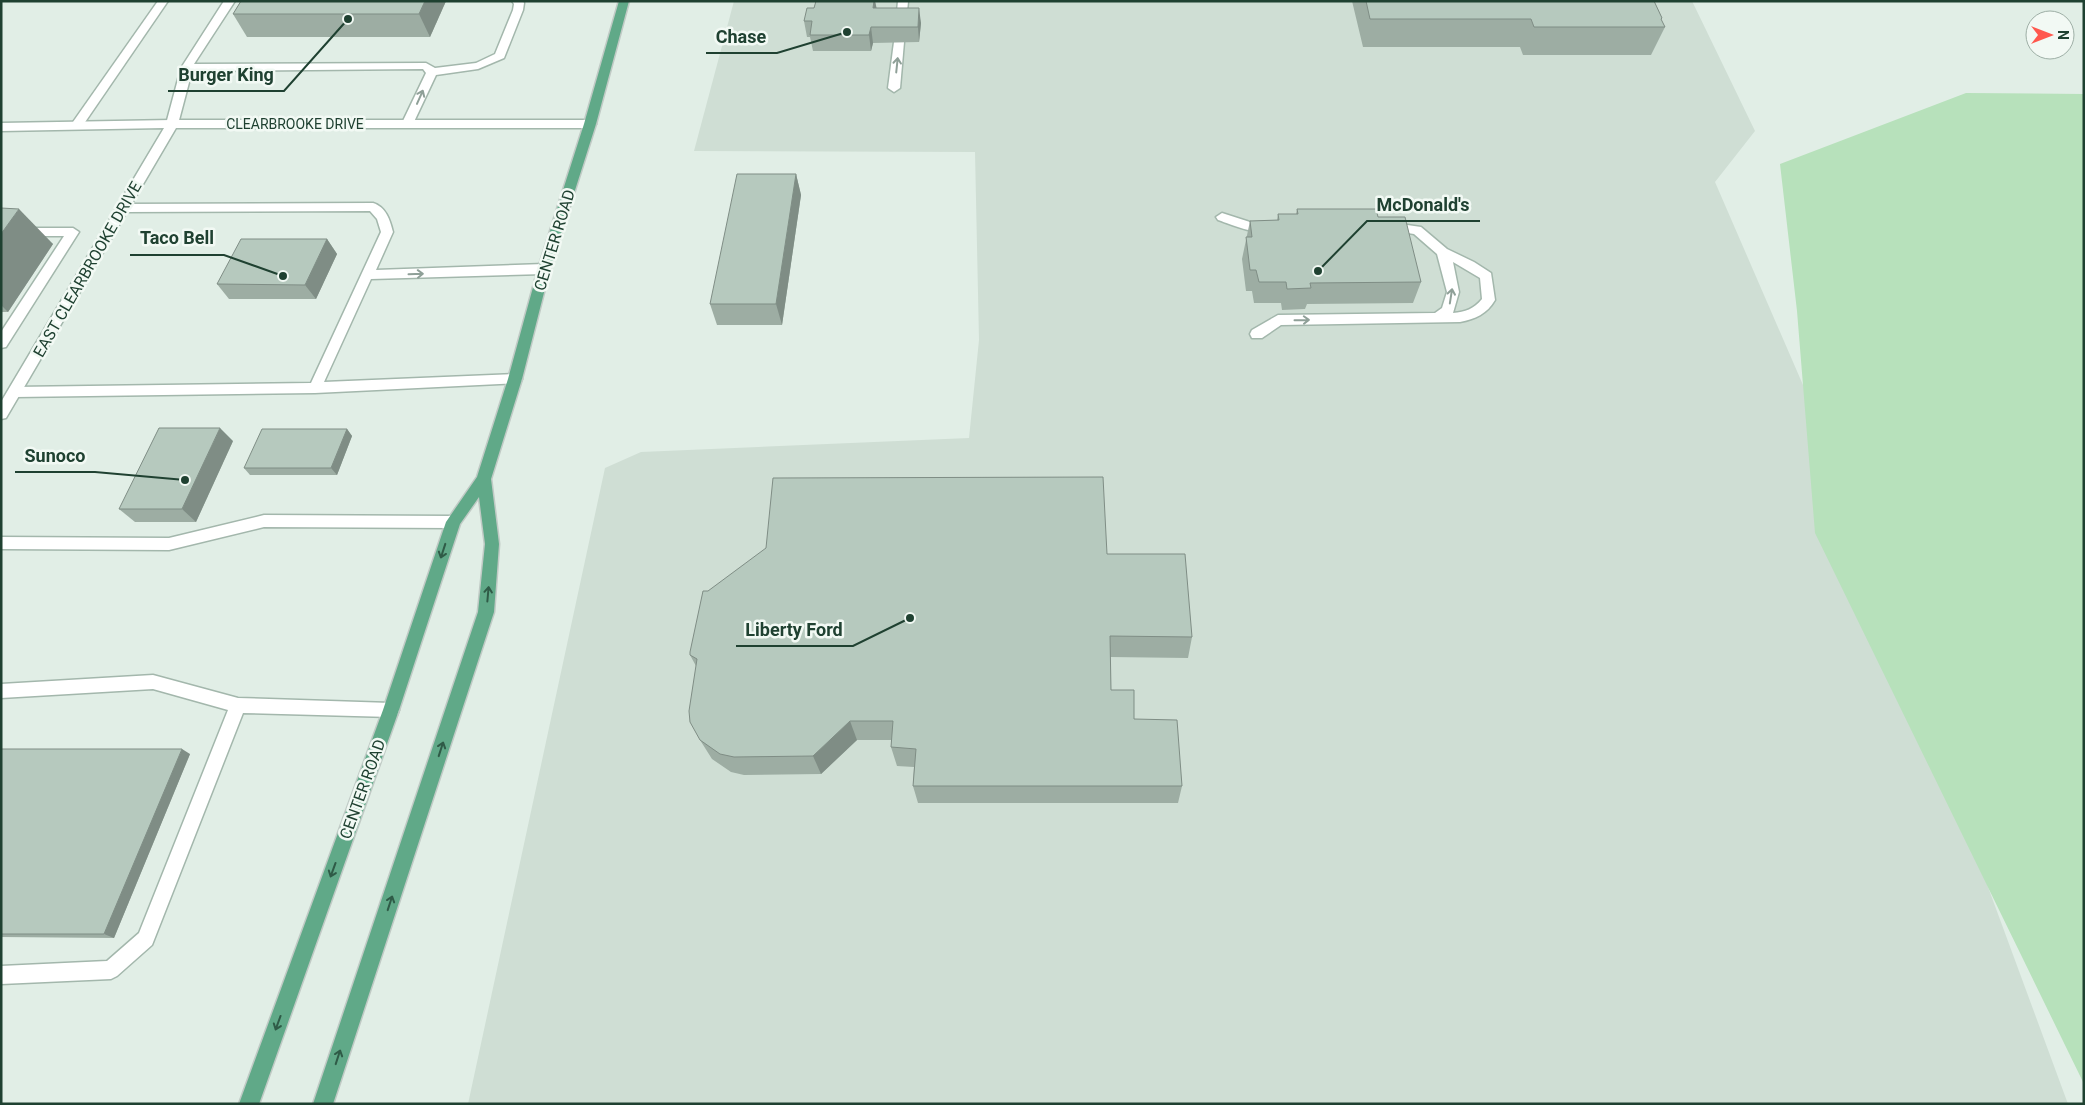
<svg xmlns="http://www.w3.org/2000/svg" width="2085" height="1105" viewBox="0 0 2085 1105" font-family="Roboto,sans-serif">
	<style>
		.built { fill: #cfded4 }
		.green { fill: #b7e1bb }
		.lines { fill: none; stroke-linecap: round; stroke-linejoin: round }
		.service-casing { stroke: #a3b7ac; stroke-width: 3 }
		.minor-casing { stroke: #a3b7ac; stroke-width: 3 }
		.primary-casing { stroke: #c0cac5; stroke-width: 3 }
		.service { fill: #fff; fill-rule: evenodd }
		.minor { fill: #fff; fill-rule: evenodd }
		.primary { fill: #60a988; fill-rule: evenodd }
		.wall { fill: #9dada3 }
		.shaded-wall { fill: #7f8d85 }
		.building { fill: #b6c9be; stroke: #7f8d85 }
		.oneway { stroke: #8fa098 }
		.oneway2 { stroke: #2f5b47 }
		.labels { text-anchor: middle; stroke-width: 5; stroke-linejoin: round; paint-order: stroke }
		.far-street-label { font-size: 14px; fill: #1f4131; stroke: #f2f9f4 }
		.street-label { font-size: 16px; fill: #1f4131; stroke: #f2f9f4 }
		.leader { fill: none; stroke: #1f4131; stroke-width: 2 }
		.callout-dot { fill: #1f4131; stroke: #f2f9f4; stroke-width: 2 }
		.callout-label { font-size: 18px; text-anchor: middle; font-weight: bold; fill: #1f4131; stroke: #f2f9f4; stroke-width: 5; stroke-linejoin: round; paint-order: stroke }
	</style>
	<rect width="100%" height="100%" fill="#e1eee6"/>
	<polygon class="built" points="734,1 1692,1 1755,131 1715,182 1803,385 2068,1104 468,1104 605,468 641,452 969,438 979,340 975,152 694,151"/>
	<polygon class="green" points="1966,93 2084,94 2084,1084 1815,533 1797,311 1780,164"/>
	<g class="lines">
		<g class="service-casing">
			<g id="service">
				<polygon points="158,1 168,1 81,128 73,128 71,125 73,122"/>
				<polygon points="224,1 235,1 194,64 426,63 435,68 476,63 495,54 513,10 514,4 512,1 523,1 524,3 523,10 504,58 478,69 436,75 412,126 404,126 402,123 426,73 423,69 192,71 178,124 172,128 168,127 166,124 181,68"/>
				<polygon points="898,1 908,1 906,23 901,26 896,23"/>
				<polygon points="899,39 904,42 900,88 894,92 888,88 894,42"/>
				<path d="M373 203C386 207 390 220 393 232L376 270 544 264 548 266 550 269 548 272 544 274 371 279 324 382 515 374 520 375 522 379 520 383 315 393 15 397 10 396 8 392 10 388 15 387 311 383 381 232 377 219 370 211 124 212 118 208 124 204Z"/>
				<path d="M1222 213 1253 223H1269L1275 227C1266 240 1230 224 1218 220L1216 217Z"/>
				<path d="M1387 222 1421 227 1447 249 1474 262 1491 273 1495 300C1487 314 1475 319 1460 322L1281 325 1262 338H1252L1250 334 1252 330 1278 315 1435 313 1442 308 1447 292 1437 254 1414 234 1383 229 1381 226ZM1453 262 1480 278 1482 299C1474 309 1465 312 1453 313L1459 292Z"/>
				<polygon points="1,228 73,228 79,232 6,347 1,348 1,332 64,236 1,236"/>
				<polygon points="264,515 453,516 458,518 460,522 458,526 453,528 264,527 169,550 1,549 1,537 169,538"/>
				<polygon points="153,675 238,698 391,703 397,705 399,710 397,715 391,717 243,713 152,945 117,976 111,979 1,984 1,966 107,961 139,933 228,710 153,689 1,698 1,684"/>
			</g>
		</g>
		<g class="minor-casing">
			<polygon id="minor" points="172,120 590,120 596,124 590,128 176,128 6,418 1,419 1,402 164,128 1,131 1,123"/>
		</g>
		<g class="primary-casing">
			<polygon id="primary" points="619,1 629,1 596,124 550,269 522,379 491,479 499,544 494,612 333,1104 313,1104 478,612 485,544 479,497 460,524 399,710 259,1104 239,1104 383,710 446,522 477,477 508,379 538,269 584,124"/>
		</g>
		<use href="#service" class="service"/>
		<use href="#minor" class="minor"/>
		<use href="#primary" class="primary"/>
	</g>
	<g class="wall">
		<polygon points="241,1 446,1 430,37 247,37 233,14"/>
		<polygon points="816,1 875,1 876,8 921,23 919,42 873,43 871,51 813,51 810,37 807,37 804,21 814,8"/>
		<polygon points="1352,1 1654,1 1662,18 1661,20 1665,27 1651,55 1523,55 1520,47 1363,47"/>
		<polygon points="796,174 801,195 782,325 717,325 710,304"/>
		<polygon points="1,208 53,244 8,312 1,312"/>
		<polygon points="1297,209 1378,217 1421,282 1413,303 1307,304 1305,309 1282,310 1281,303 1254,303 1252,291 1246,291 1242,259 1250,221 1277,220 1278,214 1296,214"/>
		<polygon points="327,239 337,254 316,299 229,299 217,284"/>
		<polygon points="347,429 352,436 337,475 250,475 244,468"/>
		<polygon points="233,441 196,522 135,522 119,509"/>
		<polygon points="1107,554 1192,637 1188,658 1110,657 1111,690 1134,719 1182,786 1178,803 918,803 913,786 914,767 897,766 891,747 892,740 857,740 821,774 744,775 731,772 712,759 700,740 696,666 690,655 708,591"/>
		<polygon points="1,749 190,754 114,938 1,937"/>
	</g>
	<g class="shaded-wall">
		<polygon points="425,1 446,1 430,37 419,14"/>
		<polygon points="874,1 875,1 877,10 873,8"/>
		<polygon points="919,8 921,23 919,42 918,27"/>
		<polygon points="871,27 873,43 871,51 869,35"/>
		<polygon points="796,174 801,195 782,325 776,304"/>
		<polygon points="19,209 53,244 8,312 1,305 1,234"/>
		<polygon points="327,239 337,254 316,299 305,285"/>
		<polygon points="220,428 233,441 196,522 182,509"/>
		<polygon points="347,429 352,436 337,475 331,468"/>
		<polygon points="850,721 857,740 821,774 813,756"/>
		<polygon points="182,749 190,754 114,938 104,934"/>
	</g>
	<g class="building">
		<polygon points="241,1 425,1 419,14 233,14"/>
		<polygon points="816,1 874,1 873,8 919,8 918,27 871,27 869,35 810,35 812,21 804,21 807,8 814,8"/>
		<polygon points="1366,1 1654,1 1662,18 1661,19 1665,27 1534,27 1531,19 1370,19"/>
		<polygon points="737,174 796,174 776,304 710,304"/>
		<polygon points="1,208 19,209 1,234"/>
		<polygon points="1297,209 1376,209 1378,217 1405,217 1421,282 1310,283 1311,288 1287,289 1286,282 1259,282 1256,270 1250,270 1246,237 1252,237 1250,221 1279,220 1278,214 1298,214"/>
		<polygon points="241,239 327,239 305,285 217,284"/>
		<polygon points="159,428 220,428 182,509 119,509"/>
		<polygon points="262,429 347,429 331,468 244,468"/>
		<polygon points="1103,477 1107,554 1185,554 1192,637 1110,636 1111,690 1134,690 1134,719 1177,720 1182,786 913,786 916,749 891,747 893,721 850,721 813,756 734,757 720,754 700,740 690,722 689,711 697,659 690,655 690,652 703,591 708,591 766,548 773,478"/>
		<polygon points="1,749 182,749 104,934 1,934"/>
	</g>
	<defs><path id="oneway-shaft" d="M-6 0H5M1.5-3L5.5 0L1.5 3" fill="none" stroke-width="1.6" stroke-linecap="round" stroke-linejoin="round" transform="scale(1.25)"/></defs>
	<g class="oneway">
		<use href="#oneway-shaft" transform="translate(897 65) rotate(-84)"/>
		<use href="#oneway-shaft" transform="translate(420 97) rotate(-66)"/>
		<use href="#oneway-shaft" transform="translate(416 274) rotate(-2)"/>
		<use href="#oneway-shaft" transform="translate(1451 296) rotate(-81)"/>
		<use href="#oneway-shaft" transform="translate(1302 320) rotate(-1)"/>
	</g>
	<g class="oneway2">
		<use href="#oneway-shaft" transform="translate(443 551) rotate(108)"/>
		<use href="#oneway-shaft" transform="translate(488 594) rotate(-85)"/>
		<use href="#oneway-shaft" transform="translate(441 749) rotate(-72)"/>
		<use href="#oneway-shaft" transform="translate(333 870) rotate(110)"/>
		<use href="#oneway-shaft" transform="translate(390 903) rotate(-72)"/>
		<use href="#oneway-shaft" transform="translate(278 1023) rotate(110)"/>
		<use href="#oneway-shaft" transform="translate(338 1057) rotate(-72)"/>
	</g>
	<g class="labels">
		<g class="far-street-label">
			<text x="295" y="129">CLEARBROOKE DRIVE</text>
		</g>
		<g class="street-label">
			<text transform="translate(554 240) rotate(-73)" y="6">CENTER ROAD</text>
			<text transform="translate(87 269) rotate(-60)" y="6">EAST CLEARBROOKE DRIVE</text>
			<text transform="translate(362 789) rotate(-70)" y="6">CENTER ROAD</text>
		</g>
	</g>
	<path class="leader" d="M847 32L777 53H706M348 19L284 91H168M1318 271L1367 221H1480M283 276L224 255H130M185 480L95 472H15M910 618L853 646H736"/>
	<g class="callout-dot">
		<circle cx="847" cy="32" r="5"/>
		<circle cx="348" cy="19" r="5"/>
		<circle cx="1318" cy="271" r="5"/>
		<circle cx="283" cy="276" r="5"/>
		<circle cx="185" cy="480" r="5"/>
		<circle cx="910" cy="618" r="5"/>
	</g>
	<g class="callout-label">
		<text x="741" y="43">Chase</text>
		<text x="226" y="81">Burger King</text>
		<text x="1423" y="211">McDonald's</text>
		<text x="177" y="244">Taco Bell</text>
		<text x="55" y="462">Sunoco</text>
		<text x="794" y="636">Liberty Ford</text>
	</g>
	<rect width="2085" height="1105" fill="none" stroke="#1f4131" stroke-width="5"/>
	<g transform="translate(2050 35) rotate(90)"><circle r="24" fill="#f2f9f4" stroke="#9eafa6"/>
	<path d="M0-4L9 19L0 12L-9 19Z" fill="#ff584e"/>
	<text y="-8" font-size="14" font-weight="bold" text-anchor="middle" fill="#1f4131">N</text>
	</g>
</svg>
